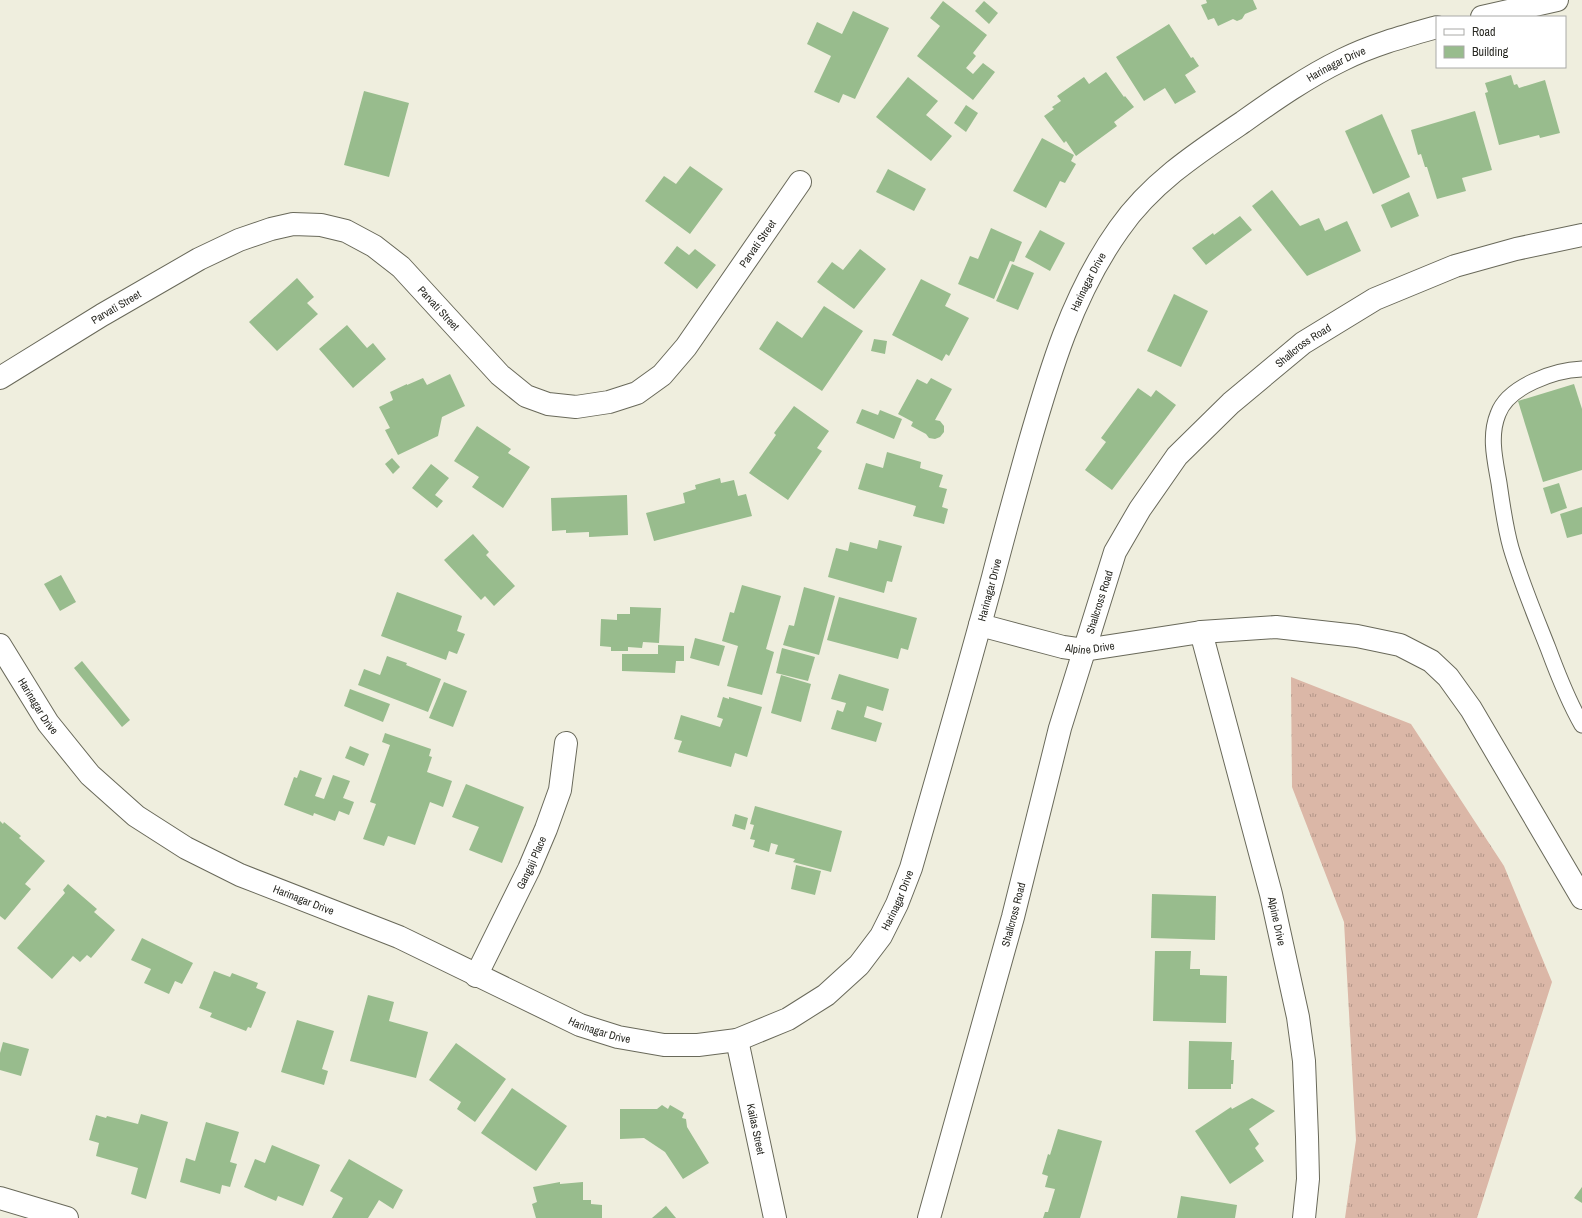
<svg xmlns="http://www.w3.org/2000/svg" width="1582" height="1218" viewBox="0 0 1582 1218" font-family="'Archivo Narrow',sans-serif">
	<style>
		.grass { fill: url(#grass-tufts) }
		.building { fill: #98bc8d }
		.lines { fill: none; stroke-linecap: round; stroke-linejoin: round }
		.lane-casing { stroke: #69695a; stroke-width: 17 }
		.street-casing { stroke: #69695a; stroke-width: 24 }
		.secondary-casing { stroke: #69695a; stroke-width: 24 }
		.lane { stroke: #fff; stroke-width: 15 }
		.street { stroke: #fff; stroke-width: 22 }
		.secondary { stroke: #fff; stroke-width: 22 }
		.labels { text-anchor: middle; stroke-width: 3; stroke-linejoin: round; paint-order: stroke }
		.street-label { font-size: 11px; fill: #2a2a24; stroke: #fff }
	</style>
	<defs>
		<pattern id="grass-tufts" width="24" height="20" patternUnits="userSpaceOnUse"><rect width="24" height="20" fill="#dbb7a7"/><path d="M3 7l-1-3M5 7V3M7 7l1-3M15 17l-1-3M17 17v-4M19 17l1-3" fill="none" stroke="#b29588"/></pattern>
	</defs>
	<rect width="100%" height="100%" fill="#efeede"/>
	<polygon class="grass" points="1291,677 1411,724 1504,866 1552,982 1477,1218 1345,1218 1356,1140 1344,922 1292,787"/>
	<g class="building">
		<polygon points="1206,0 1253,0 1257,9 1245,14 1242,19 1237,21 1233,19 1218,26 1214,18 1208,20 1201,5 1207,3"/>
		<polygon points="943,1 987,35 973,53 976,56 966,68 973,74 983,63 995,72 973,100 917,56 940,26 930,18"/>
		<polygon points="984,1 998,13 989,24 975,11"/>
		<polygon points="853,11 889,28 855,99 843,94 839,103 814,92 831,56 807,44 817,22 842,34"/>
		<polygon points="1169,24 1191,58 1193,57 1199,66 1185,75 1196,92 1175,104 1165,88 1144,101 1116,57"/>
		<polygon points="1106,72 1124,97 1125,96 1134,107 1114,122 1117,126 1076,156 1066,141 1064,143 1044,116 1054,109 1052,107 1061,101 1057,96 1084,77 1089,84"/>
		<polygon points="1511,75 1514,85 1517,84 1519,88 1545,80 1560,133 1540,138 1539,135 1499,145 1485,93 1488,92 1485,83"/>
		<polygon points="908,77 938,101 926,115 952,136 931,161 876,117"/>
		<polygon points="364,91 409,103 389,177 344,165"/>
		<polygon points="966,105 978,113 966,132 954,123"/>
		<polygon points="1475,111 1492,170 1462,178 1466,191 1437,199 1427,167 1425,167 1421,154 1418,155 1411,130"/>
		<polygon points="1382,114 1410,177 1373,194 1345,131"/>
		<polygon points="1042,138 1074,155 1071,161 1076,164 1065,183 1060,181 1046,208 1013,191"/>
		<polygon points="690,166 723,189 690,234 645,201 664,176 676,184"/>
		<polygon points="888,169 926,189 914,211 876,192"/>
		<polygon points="1272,190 1300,226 1319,218 1325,231 1347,221 1361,251 1307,276 1252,206"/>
		<polygon points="1409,192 1419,216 1391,228 1381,205"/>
		<polygon points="1240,216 1252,230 1206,265 1192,248 1213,233 1214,235"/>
		<polygon points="991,228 1022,242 1014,262 1010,261 994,299 958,284 970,256 978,259"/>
		<polygon points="1040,230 1065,243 1050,271 1025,257"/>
		<polygon points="677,246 689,255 695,249 716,265 697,289 664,263"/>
		<polygon points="860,249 886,269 854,309 817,282 832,262 843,270"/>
		<polygon points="1012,264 1034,273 1018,310 996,301"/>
		<polygon points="297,278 314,297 307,303 318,314 277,351 249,322"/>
		<polygon points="921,279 951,294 945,306 969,318 949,356 946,354 942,361 892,335"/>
		<polygon points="1174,294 1208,311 1181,367 1147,351"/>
		<polygon points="824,306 863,331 822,391 759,349 777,321 802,338"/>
		<polygon points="347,325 367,348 373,343 386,359 353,388 319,349"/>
		<polygon points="874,339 887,341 885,354 871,351"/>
		<polygon points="450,374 465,406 442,417 438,436 398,455 385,430 390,428 379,407 393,400 390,392 407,384 407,385 423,378 427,385"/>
		<polygon points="931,378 952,389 935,420 940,421 944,426 944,432 940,437 935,439 929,438 926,434 911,426 913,422 898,414 917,379 927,384"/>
		<polygon points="1574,384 1582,409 1582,470 1543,482 1518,401"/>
		<polygon points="1138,388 1151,397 1156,390 1176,405 1112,490 1085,470 1106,442 1101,438"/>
		<polygon points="794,406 829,431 817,448 822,451 788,500 749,473 776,435 774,433"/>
		<polygon points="862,409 878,415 880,410 902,419 894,439 856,423"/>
		<polygon points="477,426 511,449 508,453 530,467 503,508 472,487 479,477 454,461"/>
		<polygon points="887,452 921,462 920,468 943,475 939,487 947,489 942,507 948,509 944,524 913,516 916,506 858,489 866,463 883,468"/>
		<polygon points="392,458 400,467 393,474 385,464"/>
		<polygon points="431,464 449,478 435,495 443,501 437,508 412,488"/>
		<polygon points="720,478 721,483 734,480 738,496 746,494 752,516 654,541 646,513 685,503 683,493 696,489 695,485"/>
		<polygon points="1559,483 1567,508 1551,514 1543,488"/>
		<polygon points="627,495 628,535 589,537 589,532 566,533 566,530 552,531 551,498"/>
		<polygon points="1582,507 1582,534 1567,538 1560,514"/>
		<polygon points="473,534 489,552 486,555 515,586 494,606 485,596 481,600 444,560"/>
		<polygon points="879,540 902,546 892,582 887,581 884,593 828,577 836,548 848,551 850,542 877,549"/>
		<polygon points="61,575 76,602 60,611 44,584"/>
		<polygon points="742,585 781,596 766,649 774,652 762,695 727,686 738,646 722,641 730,612 734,613"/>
		<polygon points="804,587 835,596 819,655 783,645 789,625 794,626"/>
		<polygon points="397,592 462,616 457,631 465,634 457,654 449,651 446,660 381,636"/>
		<polygon points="839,597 917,618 908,650 901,648 898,659 827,640"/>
		<polygon points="630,607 661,608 659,643 643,642 642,648 628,647 628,651 611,651 611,647 600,646 601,619 617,620 617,614 630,614"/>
		<polygon points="695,638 725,646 719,666 690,658"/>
		<polygon points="658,645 684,646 684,661 676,661 675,673 622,671 622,654 658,654"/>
		<polygon points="782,648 815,657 808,681 776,673"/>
		<polygon points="387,656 407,663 406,665 441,679 428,712 358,685 364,669 380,675"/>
		<polygon points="82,661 130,720 122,727 74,668"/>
		<polygon points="839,674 889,689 883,711 867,706 864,717 882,723 876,742 831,729 837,710 843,712 846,703 831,699"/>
		<polygon points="781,675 811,684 801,722 771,713"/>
		<polygon points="444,682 467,691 453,727 429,718"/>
		<polygon points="350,689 390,704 383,722 344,706"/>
		<polygon points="723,697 729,699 729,697 762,707 747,757 735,753 731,767 678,752 682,741 674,739 681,715 720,727 723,719 717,717"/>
		<polygon points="385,733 431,749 429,756 432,757 427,772 452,781 443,807 430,802 415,845 388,836 384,846 363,839 376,804 370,802 390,745 382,742"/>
		<polygon points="350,746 369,754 364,766 345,758"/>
		<polygon points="300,770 322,778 315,796 324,799 333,775 350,781 343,798 354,802 349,815 339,811 335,821 314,813 313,816 284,805 294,777 297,778"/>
		<polygon points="466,784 524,807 502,863 469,850 479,827 452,817"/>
		<polygon points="755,806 842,831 831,872 793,862 795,859 775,854 778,845 771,843 769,852 753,847 755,840 750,839 754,825 750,824"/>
		<polygon points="735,814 748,818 745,830 732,826"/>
		<polygon points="0,821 3,824 4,822 21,836 19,838 45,861 25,884 31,889 5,920 0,916"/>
		<polygon points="796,865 821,871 815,895 791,889"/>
		<polygon points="68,884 97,909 94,912 115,930 91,958 87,955 80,962 73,956 52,979 17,948 65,893 63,890"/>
		<polygon points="1152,894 1216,896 1215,940 1151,938"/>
		<polygon points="142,938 193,963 182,984 175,981 169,994 144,983 151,969 131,960"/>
		<polygon points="1155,951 1191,951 1190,969 1200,969 1200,975 1227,976 1226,1023 1153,1021"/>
		<polygon points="214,971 230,977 232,973 258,983 256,988 266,992 251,1028 248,1027 246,1031 210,1017 212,1013 199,1008"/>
		<polygon points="368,995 394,1002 389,1021 428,1032 416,1078 350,1061"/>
		<polygon points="297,1020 334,1031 322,1069 328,1071 324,1085 281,1072"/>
		<polygon points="1189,1041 1232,1042 1231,1060 1234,1060 1233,1084 1231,1084 1231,1089 1188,1089"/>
		<polygon points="3,1042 29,1049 21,1076 0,1070 0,1053"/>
		<polygon points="456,1043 506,1079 475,1122 457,1109 461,1102 429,1080"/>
		<polygon points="512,1088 567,1126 536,1171 481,1133"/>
		<polygon points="1252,1098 1275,1111 1249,1129 1259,1144 1255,1148 1264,1161 1230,1184 1195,1131 1231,1107 1232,1109"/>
		<polygon points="662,1105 668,1109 670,1105 684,1113 682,1118 686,1119 687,1127 709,1163 683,1179 665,1152 644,1138 620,1139 620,1109 657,1109"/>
		<polygon points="141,1114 168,1122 146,1199 131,1194 138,1168 96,1156 99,1143 89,1140 96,1115 106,1118 107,1116 138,1124"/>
		<polygon points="206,1122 239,1132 230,1162 237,1164 230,1187 222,1185 220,1194 180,1182 186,1158 195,1161"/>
		<polygon points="1058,1129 1102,1141 1080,1218 1043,1218 1045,1212 1048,1212 1055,1189 1045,1187 1048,1176 1042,1174 1048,1154 1050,1155"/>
		<polygon points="272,1145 320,1165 303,1206 278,1196 276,1201 244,1187 255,1159 265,1163"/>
		<polygon points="349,1159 403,1190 393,1209 379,1200 368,1218 332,1218 343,1198 330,1191"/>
		<polygon points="560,1182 560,1184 583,1182 583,1200 591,1200 591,1204 602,1205 602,1218 536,1218 532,1204 537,1202 533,1187"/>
		<polygon points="1582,1187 1582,1203 1574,1198"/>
		<polygon points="1181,1196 1237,1205 1235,1218 1177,1218"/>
		<polygon points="666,1206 676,1218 652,1218"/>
	</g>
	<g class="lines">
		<g class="lane-casing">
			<path id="lane" d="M1582 369C1555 370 1508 386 1498 414 1489 436 1495 460 1499 483 1502 504 1505 527 1511 548 1521 582 1535 615 1548 648 1558 675 1568 701 1582 725"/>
		</g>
		<g class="street-casing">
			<g id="street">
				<polyline points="1482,17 1557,0"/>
				<path id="s1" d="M0 378 102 315 199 259 239 240 271 229 293 224 321 225 346 231 374 246 401 267 500 375 526 396 548 404 576 407 609 402 637 393 662 375 686 347 800 182"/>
				<path id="s2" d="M980 625 1063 647 1084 650 1201 632 1276 627 1357 636 1400 645 1431 661 1448 677 1471 709 1582 898"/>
				<path id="s3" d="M1201 632 1271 894 1298 1017 1304 1061 1307 1137 1308 1179 1304 1218"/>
				<path id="s4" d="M0 645 48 723 90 775 136 816 186 848 240 875 399 937 580 1025 618 1037 664 1045H698L737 1040 788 1019 826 995 859 965 881 936 897 904 911 868C939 771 967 674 993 577 1004 534 1016 491 1028 448 1050 371 1072 295 1119 229 1151 183 1197 153 1243 122 1274 100 1307 77 1342 60 1372 45 1405 36 1437 27"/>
				<path id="s5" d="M476 976 529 869 546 829 560 790 566 743"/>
				<path id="s6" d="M737 1040 775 1218"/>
				<polyline points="0,1198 67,1218"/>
			</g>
		</g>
		<g class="secondary-casing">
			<g id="secondary">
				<path id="s7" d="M929 1218 1013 917 1060 728 1115 552 1140 509 1177 456 1231 403 1303 343 1375 299 1455 266 1516 249 1582 235"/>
			</g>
		</g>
		<use href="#lane" class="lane"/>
		<use href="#street" class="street"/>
		<use href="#secondary" class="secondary"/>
	</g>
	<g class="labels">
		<g class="street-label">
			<text dy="4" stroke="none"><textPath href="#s4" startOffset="2076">Harinagar Drive</textPath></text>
			<text dy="4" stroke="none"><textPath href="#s1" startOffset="940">Parvati Street</textPath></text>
			<text dy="4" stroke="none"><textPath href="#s4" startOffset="1740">Harinagar Drive</textPath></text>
			<text dy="4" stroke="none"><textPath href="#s1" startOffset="136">Parvati Street</textPath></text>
			<text dy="4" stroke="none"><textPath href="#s1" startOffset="508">Parvati Street</textPath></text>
			<text dy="4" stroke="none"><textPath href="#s7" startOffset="974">Shallcross Road</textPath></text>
			<text dy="4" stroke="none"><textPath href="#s4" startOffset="1416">Harinagar Drive</textPath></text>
			<text dy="4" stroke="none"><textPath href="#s7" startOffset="639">Shallcross Road</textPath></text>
			<text dy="4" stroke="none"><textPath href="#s2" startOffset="113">Alpine Drive</textPath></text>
			<text dy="4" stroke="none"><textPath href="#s4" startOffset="72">Harinagar Drive</textPath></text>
			<text dy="4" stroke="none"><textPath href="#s5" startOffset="126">Gangaji Place</textPath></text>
			<text dy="4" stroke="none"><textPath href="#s4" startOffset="408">Harinagar Drive</textPath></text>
			<text dy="4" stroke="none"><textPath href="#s4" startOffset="1092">Harinagar Drive</textPath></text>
			<text dy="4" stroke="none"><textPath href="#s7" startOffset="315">Shallcross Road</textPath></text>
			<text dy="4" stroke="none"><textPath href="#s3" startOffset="299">Alpine Drive</textPath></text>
			<text dy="4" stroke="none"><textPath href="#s4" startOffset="732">Harinagar Drive</textPath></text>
			<text dy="4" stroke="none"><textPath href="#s6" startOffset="91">Kailas Street</textPath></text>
		</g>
	</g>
	<rect x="1436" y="16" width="130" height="52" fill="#ffffff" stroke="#aaaaa7"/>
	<rect x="1444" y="29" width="20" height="6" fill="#ffffff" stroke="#aaaaa7"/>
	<text x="1472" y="36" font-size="12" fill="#2a2a24">Road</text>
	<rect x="1444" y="46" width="20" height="12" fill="#98bc8d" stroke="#aaaaa7"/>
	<text x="1472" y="56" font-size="12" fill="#2a2a24">Building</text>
</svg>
